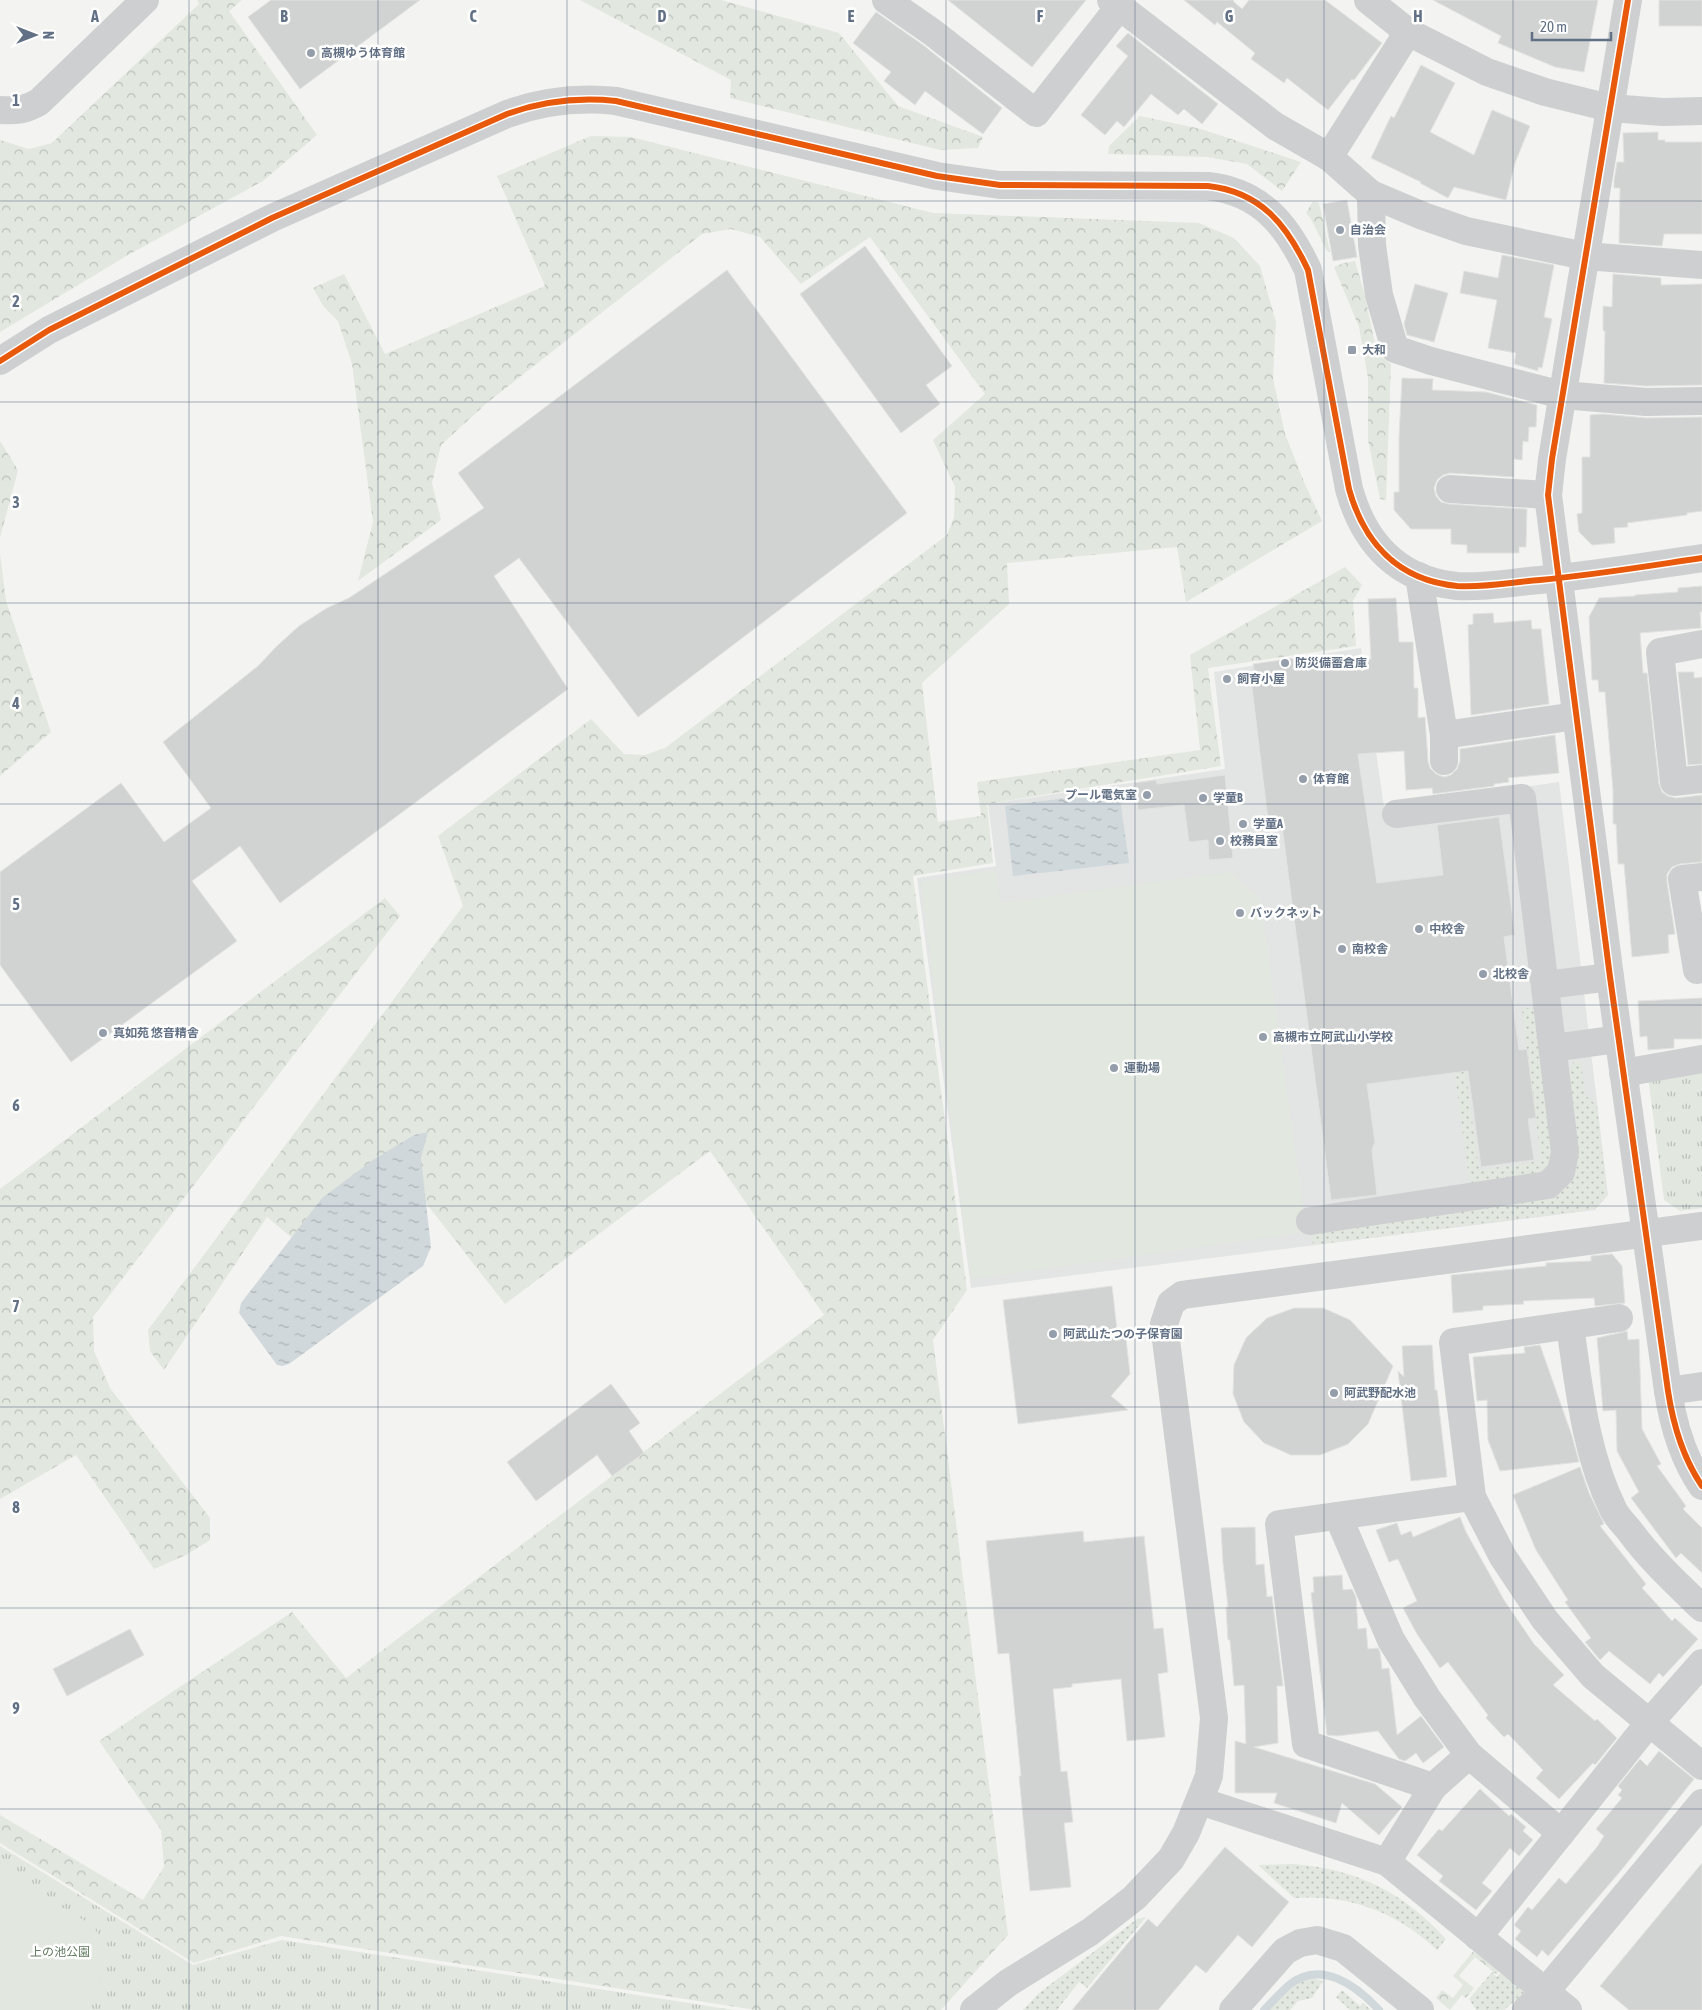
<svg xmlns="http://www.w3.org/2000/svg" width="1702" height="2010" viewBox="0 0 1702 2010" font-family="'Asap Condensed','Noto Sans JP',sans-serif">
	<style>
		.built { fill: #e3e5e4 }
		.grass { fill: url(#grass-dots) }
		.forest { fill: url(#forest-crowns) }
		.park { fill: url(#park-tufts) }
		.pitch { fill: #e2e7df }
		.water { fill: url(#water-ripples) }
		.lines { fill: none; stroke-linecap: round; stroke-linejoin: round }
		.stream { stroke: #d1d8db; stroke-width: 8 }
		.building { fill: #d1d2d2; stroke: #e2e3e1 }
		.minor { stroke: #cecfd0; stroke-width: 28 }
		.cycleway-casing { stroke: #fff; stroke-width: 9 }
		.cycleway { stroke: #e8590c; stroke-width: 6 }
		.grid { fill: none; stroke: #617084; stroke-width: 1; stroke-opacity: 0.55 }
		.poi-dot { fill: #949eaa; stroke: #fff; stroke-width: 2 }
		.labels { text-anchor: middle; stroke-width: 5; stroke-linejoin: round; paint-order: stroke }
		.poi-label { font-size: 12px; font-weight: bold; fill: #617084; stroke: #fff; text-anchor: start }
		.park-label { font-size: 12px; fill: #627b60; stroke: #fff }
		.grid-label { font-size: 16px; text-anchor: middle; font-weight: bold; fill: #617084; stroke: #fff; stroke-width: 5; stroke-linejoin: round; paint-order: stroke }
	</style>
	<defs>
		<pattern id="grass-dots" width="8" height="8" patternUnits="userSpaceOnUse" patternTransform="scale(1.25)"><rect width="8" height="8" fill="#e2e7df"/><path d="M2 2h.1M6 6h.1" fill="none" stroke="#bbc0ba" stroke-width="1.8" stroke-linecap="round"/></pattern>
		<pattern id="forest-crowns" width="20" height="18" patternUnits="userSpaceOnUse" patternTransform="scale(1.25)"><rect width="20" height="18" fill="#e2e7df"/><path d="M2 6a3 3 0 1 1 6 0M12 15a3 3 0 1 1 6 0" fill="none" stroke="#bbc0ba"/></pattern>
		<pattern id="park-tufts" width="24" height="20" patternUnits="userSpaceOnUse" patternTransform="scale(1.25)"><rect width="24" height="20" fill="#e2e7df"/><path d="M3 7l-1-3M5 7V3M7 7l1-3M15 17l-1-3M17 17v-4M19 17l1-3" fill="none" stroke="#bbc0ba"/></pattern>
		<pattern id="water-ripples" width="26" height="14" patternUnits="userSpaceOnUse" patternTransform="scale(1.25)"><rect width="26" height="14" fill="#d1d8db"/><path d="M2 4q2-2 4 0t4 0M15 11q2-2 4 0t4 0" fill="none" stroke="#adb4b7"/></pattern>
	</defs>
	<rect width="100%" height="100%" fill="#f3f4f1"/>
	<polygon class="built" points="1361,648 1384,807 1559,782 1608,1195 1595,1210 971,1288 917,878 996,866 988,804 1225,769 1214,672"/>
	<g class="grass">
		<polygon points="1522,1008 1530,1008 1537,1016 1552,1162 1544,1172 1535,1175 1470,1185 1454,1069 1465,1068 1479,1170 1541,1161"/>
		<polygon points="1574,1061 1581,1061 1585,1095 1597,1106 1607,1195 1595,1209 1313,1245 1312,1230 1566,1182 1577,1165 1569,1071"/>
		<path d="M1293 1864C1357 1869 1403 1892 1446 1939L1437 1950C1397 1912 1349 1894 1294 1898L1258 1865Z"/>
		<polygon points="1146,1917 1087,1988 1079,1982 1057,2010 1023,2010 1039,1993 1137,1919"/>
		<polygon points="1502,1971 1524,1993 1504,2010 1476,2010 1469,1999 1492,1972 1497,1977"/>
		<path d="M1312 1978 1323 1981 1312 1998 1298 2001 1290 2010H1269C1282 1996 1293 1983 1312 1978Z"/>
		<polygon points="1342,1990 1360,2006 1363,2003 1371,2010 1350,2010 1336,1997"/>
	</g>
	<g class="forest">
		<polygon points="197,0 242,0 229,11 317,135 263,181 128,255 0,332 0,140 29,149 52,143 199,4"/>
		<polygon points="580,0 721,0 839,33 898,106 983,137 978,148 940,150 730,98 731,80"/>
		<polygon points="1140,116 1201,129 1301,162 1282,191 1247,164 1207,157 1108,154 1109,146"/>
		<polygon points="591,136 631,137 933,213 1199,223 1234,238 1260,266 1276,322 1273,378 1285,434 1304,482 1322,521 1186,602 1177,547 1007,563 1009,604 922,683 938,822 981,816 977,782 1200,750 1190,655 1345,567 1362,585 1353,601 1356,646 1208,668 1221,766 987,804 993,863 913,876 967,1290 933,1340 1008,1935 941,2010 756,2010 281,1936 194,1963 0,1843 0,1815 143,1900 164,1867 161,1830 99,1741 292,1612 346,1678 824,1315 710,1151 505,1304 393,1161 291,1237 267,1217 164,1370 150,1351 148,1330 463,906 438,836 591,719 624,754 645,755 665,748 947,535 954,517 955,487 933,440 985,394 870,237 801,284 760,237 731,229 702,234 488,402 441,445 432,483 441,520 358,581 373,522 352,364 338,321 324,307 313,288 344,274 385,354 545,286 497,176"/>
		<polygon points="1313,201 1319,203 1330,252 1327,251 1311,219 1306,213"/>
		<polygon points="1355,261 1365,296 1377,354 1391,364 1386,500 1380,499 1368,440 1368,378 1359,327 1334,267 1344,263"/>
		<polygon points="0,441 18,470 0,538"/>
		<polygon points="0,554 6,601 51,732 0,776"/>
		<polygon points="385,898 400,916 93,1317 94,1351 110,1388 210,1518 210,1540 186,1555 154,1569 76,1455 0,1499 0,1189"/>
		<polygon points="1475,1949 1500,1970 1496,1974 1475,1957 1459,1976 1474,1988 1466,1998 1462,1995 1450,2010 1436,1998 1442,1990 1453,1998 1463,1985 1453,1976"/>
	</g>
	<g class="park">
		<polygon points="1702,1070 1702,1208 1680,1211 1664,1200 1648,1077"/>
		<polygon points="0,1846 193,1965 282,1940 734,2010 0,2010"/>
	</g>
	<g class="pitch">
		<polygon points="995,870 1001,903 1230,872 1260,899 1306,1232 971,1279 921,882"/>
		<path d="M0 1864 19 1876 23 1884 92 1925C105 1940 107 1967 99 1986 95 1994 89 2002 84 2010H0Z"/>
	</g>
	<g class="water">
		<polygon points="1119,791 1129,863 1013,876 1005,806"/>
		<polygon points="428,1132 421,1158 431,1247 423,1266 289,1364 282,1366 277,1365 239,1313 241,1303 322,1198 373,1160 414,1135"/>
	</g>
	<g class="lines">
		<path class="stream" d="M1264 2010C1272 2002 1280 1993 1289 1985 1321 1959 1357 1986 1379 2010"/>
	</g>
	<g class="building">
		<polygon points="271,0 420,0 300,89 248,17"/>
		<polygon points="948,0 1086,0 1032,67"/>
		<polygon points="1184,0 1234,0 1233,1 1242,9 1249,0 1325,0 1382,43 1354,80 1352,79 1328,110 1287,78 1284,83 1251,59 1255,53 1217,22 1215,25"/>
		<polygon points="1433,0 1598,0 1584,72 1555,67 1498,43 1501,36"/>
		<rect x="1659" y="0" width="43" height="26"/>
		<polygon points="876,12 923,45 1002,108 983,134 925,91 915,105 884,81 891,72 853,43"/>
		<polygon points="1128,33 1218,104 1202,124 1184,109 1178,115 1151,94 1124,127 1117,121 1105,135 1081,115 1128,56 1116,46"/>
		<polygon points="1421,65 1455,83 1430,132 1474,155 1492,110 1530,126 1515,163 1506,200 1454,187 1448,198 1420,183 1421,182 1371,158 1391,116 1394,118"/>
		<polygon points="1658,132 1658,140 1665,140 1665,142 1702,142 1702,234 1664,234 1662,246 1619,243 1620,188 1614,188 1614,181 1617,162 1624,162 1623,133"/>
		<polygon points="1347,200 1357,257 1333,261 1323,204"/>
		<polygon points="865,246 952,366 926,385 940,404 901,433 800,294"/>
		<polygon points="1502,255 1554,265 1544,317 1552,319 1542,368 1538,367 1538,371 1514,364 1516,353 1488,348 1497,300 1460,293 1464,271 1498,278"/>
		<polygon points="727,270 907,513 638,717 519,558 494,576 568,689 280,903 240,846 192,881 237,941 71,1062 0,965 0,872 121,783 164,842 211,808 163,742 258,666 277,646 299,626 327,608 349,598 484,508 458,473"/>
		<polygon points="1613,274 1661,278 1661,285 1702,284 1702,385 1647,386 1604,383 1605,331 1603,331 1603,306 1612,307"/>
		<polygon points="1415,284 1448,293 1434,342 1407,335 1404,324"/>
		<polygon points="1402,378 1433,379 1432,390 1486,392 1537,405 1536,427 1529,427 1528,442 1523,441 1522,460 1514,459 1514,477 1450,473 1443,475 1437,480 1434,488 1436,496 1441,502 1449,504 1527,509 1526,547 1519,547 1519,553 1467,553 1467,545 1451,544 1451,529 1411,529 1394,510 1394,492 1399,492 1399,437"/>
		<polygon points="1603,414 1646,418 1702,417 1702,511 1687,513 1687,515 1627,523 1628,527 1614,528 1615,543 1592,545 1579,532 1577,514 1582,513 1582,457 1590,457 1590,415"/>
		<polygon points="1702,586 1702,612 1700,612 1701,628 1640,633 1643,673 1647,673 1659,784 1662,792 1668,796 1676,798 1702,795 1702,862 1680,864 1672,867 1667,874 1667,882 1675,934 1668,935 1669,953 1632,957 1624,864 1618,864 1616,824 1613,824 1613,791 1605,692 1599,692 1598,680 1592,680 1589,617 1599,598 1635,596 1635,595 1678,592 1678,588"/>
		<polygon points="1396,598 1399,642 1413,642 1414,688 1418,688 1418,718 1425,717 1428,761 1430,768 1436,774 1444,777 1451,775 1457,769 1460,761 1460,749 1555,735 1559,773 1508,778 1509,782 1494,784 1494,786 1433,794 1432,788 1406,790 1404,751 1358,754 1377,883 1443,875 1437,825 1499,817 1515,935 1504,937 1519,1050 1527,1049 1536,1118 1528,1119 1534,1160 1481,1167 1468,1071 1367,1084 1375,1142 1372,1150 1377,1195 1331,1200 1281,819 1268,820 1250,672 1254,671 1253,664 1317,655 1318,666 1371,659 1368,599"/>
		<polygon points="1493,613 1494,623 1531,620 1532,629 1541,629 1549,704 1471,715 1468,625 1473,624 1473,614"/>
		<polygon points="1678,672 1694,672 1694,678 1702,677 1702,764 1688,765"/>
		<polygon points="1225,775 1233,858 1209,860 1208,840 1189,842 1184,805 1138,810 1135,783 1156,780 1157,784"/>
		<polygon points="1702,998 1702,1039 1674,1039 1674,1048 1648,1050 1647,1036 1640,1037 1638,1001"/>
		<polygon points="1612,1254 1622,1266 1625,1303 1595,1306 1594,1298 1523,1301 1524,1304 1483,1306 1483,1310 1453,1313 1451,1275 1546,1266 1546,1263 1591,1261 1591,1256"/>
		<polygon points="1112,1286 1118,1338 1126,1338 1130,1374 1111,1396 1128,1410 1018,1424 1003,1300"/>
		<polygon points="1294,1308 1323,1308 1350,1320 1393,1366 1368,1424 1348,1444 1320,1455 1291,1455 1264,1443 1244,1422 1233,1394 1234,1365 1246,1338 1267,1318"/>
		<polygon points="1627,1331 1628,1340 1639,1339 1642,1429 1661,1464 1657,1466 1686,1506 1683,1509 1702,1528 1702,1573 1681,1553 1676,1558 1631,1498 1639,1492 1617,1451 1616,1410 1603,1411 1597,1338"/>
		<polygon points="1432,1345 1435,1390 1437,1390 1447,1477 1411,1481 1398,1371 1404,1377 1402,1346"/>
		<polygon points="1540,1345 1572,1436 1579,1462 1500,1471 1488,1440 1487,1400 1477,1401 1473,1357 1525,1353 1524,1347"/>
		<polygon points="611,1384 640,1423 629,1431 644,1453 612,1476 597,1455 536,1501 507,1462"/>
		<polygon points="1580,1467 1589,1493 1604,1524 1600,1526 1646,1584 1642,1588 1672,1621 1675,1618 1698,1639 1663,1677 1659,1673 1650,1684 1609,1651 1600,1660 1585,1642 1591,1638 1565,1602 1568,1600 1536,1550 1513,1495"/>
		<polygon points="1460,1517 1466,1532 1504,1600 1534,1644 1564,1675 1553,1685 1595,1721 1597,1719 1617,1738 1595,1765 1593,1763 1559,1799 1536,1778 1543,1770 1508,1734 1504,1737 1486,1718 1488,1715 1448,1662 1440,1668 1417,1634 1403,1608 1417,1601 1398,1559 1389,1562 1376,1530 1397,1523 1401,1535 1411,1531 1413,1537"/>
		<polygon points="1255,1527 1256,1565 1264,1564 1267,1597 1272,1596 1283,1686 1277,1686 1278,1743 1254,1747 1375,1784 1402,1807 1379,1835 1342,1803 1336,1823 1274,1803 1277,1793 1235,1793 1235,1741 1246,1744 1244,1685 1234,1686 1230,1640 1228,1640 1226,1607 1228,1607 1223,1563 1221,1528"/>
		<polygon points="1083,1531 1084,1542 1144,1536 1154,1629 1163,1628 1168,1672 1158,1674 1165,1737 1127,1741 1121,1679 1072,1684 1072,1687 1053,1689 1061,1772 1067,1771 1073,1822 1064,1823 1071,1887 1030,1891 1019,1776 1021,1776 1009,1653 998,1654 986,1541"/>
		<polygon points="1342,1575 1343,1590 1352,1589 1356,1597 1358,1629 1366,1628 1368,1649 1378,1648 1380,1652 1382,1669 1389,1668 1397,1735 1421,1716 1444,1747 1423,1763 1416,1753 1405,1761 1399,1759 1378,1731 1337,1736 1327,1735 1311,1593 1314,1592 1313,1577"/>
		<polygon points="130,1629 144,1655 67,1696 53,1669"/>
		<polygon points="1659,1751 1694,1779 1623,1868 1548,1956 1542,1950 1537,1957 1515,1939 1521,1931 1514,1925 1528,1907 1532,1910 1559,1878 1566,1884 1597,1847 1604,1836 1596,1829 1622,1798 1618,1795 1622,1790 1618,1786 1640,1759 1647,1766"/>
		<polygon points="1480,1789 1509,1816 1511,1814 1526,1827 1523,1831 1533,1840 1519,1856 1510,1848 1482,1883 1492,1891 1476,1910 1439,1881 1443,1876 1417,1855 1439,1829 1442,1831"/>
		<polygon points="1225,1847 1289,1902 1252,1947 1238,1935 1206,1973 1196,1965 1158,2010 1072,2010 1148,1919 1157,1927"/>
		<polygon points="1702,1863 1702,2010 1629,2010 1600,1986"/>
	</g>
	<g class="lines">
		<g class="minor">
			<polyline points="886,0 932,32 1036,113 1119,7"/>
			<polyline points="1111,0 1275,126 1329,157 1371,194 1423,216 1466,231 1585,256 1702,265"/>
			<polyline points="1368,0 1408,32 1487,72 1545,92 1610,108 1663,112 1702,111"/>
			<path d="M1628 0 1552 459 1548 495 1610 977 1668 1391C1673 1424 1683 1458 1702 1486"/>
			<path d="M0 110C16 111 25 110 39 102L145 0"/>
			<polyline points="1329,157 1408,32"/>
			<polyline points="1371,194 1372,245 1379,295 1395,349 1431,361 1562,395 1646,402 1702,401"/>
			<path d="M0 361 49 330 272 218 507 114C543 101 578 97 616 101L937 176 1000 185 1208 186C1261 192 1287 225 1308 270L1349 489C1364 543 1398 580 1457 586 1484 588 1513 582 1540 580 1594 575 1648 566 1702 558"/>
			<polyline points="1450,489 1548,495"/>
			<polyline points="1419,576 1444,735 1576,716"/>
			<polyline points="1702,644 1660,652 1674,782 1702,779"/>
			<polyline points="1444,735 1444,761"/>
			<polyline points="1697,970 1682,879 1702,877"/>
			<polyline points="1546,985 1610,977"/>
			<polyline points="1553,1048 1618,1039"/>
			<polyline points="1623,1073 1702,1059"/>
			<polyline points="1310,1221 1548,1185 1561,1172 1565,1152 1522,798 1396,814"/>
			<polyline points="1619,1318 1453,1342 1472,1497 1503,1557 1545,1620 1593,1676 1702,1766"/>
			<path d="M1570 1326C1579 1387 1585 1452 1613 1509 1616 1516 1623 1523 1629 1530 1650 1559 1676 1583 1702 1608"/>
			<polyline points="1668,1391 1702,1386"/>
			<polyline points="1338,1516 1391,1640 1427,1698 1469,1755 1561,1833"/>
			<polyline points="1433,1787 1469,1755"/>
			<polyline points="1200,1801 1387,1862 1568,2010"/>
			<polyline points="1387,1862 1433,1787 1306,1744 1279,1524 1472,1497"/>
			<polyline points="1478,1937 1649,1723 1702,1663"/>
			<polyline points="974,2010 1008,1983 1090,1932 1134,1898 1171,1859 1186,1833 1209,1776 1214,1718 1164,1324 1171,1303 1182,1295 1702,1226"/>
			<polyline points="1233,2010 1285,1951 1300,1943 1317,1940 1343,1948 1420,2010"/>
			<polyline points="1526,2010 1545,1992 1702,1803"/>
		</g>
		<g class="cycleway-casing">
			<g id="cycleway">
				<path d="M1628 0 1552 459 1548 495 1610 977 1668 1391C1673 1424 1683 1458 1702 1486"/>
				<path d="M0 361 49 330 272 218 507 114C543 101 578 97 616 101L937 176 1000 185 1208 186C1261 192 1287 225 1308 270L1349 489C1364 543 1398 580 1457 586 1484 588 1513 582 1540 580 1594 575 1648 566 1702 558"/>
			</g>
		</g>
		<use href="#cycleway" class="cycleway"/>
	</g>
	<path class="grid" d="M189 0V2010M378 0V2010M567 0V2010M756 0V2010M946 0V2010M1135 0V2010M1324 0V2010M1513 0V2010M0 201H1702M0 402H1702M0 603H1702M0 804H1702M0 1005H1702M0 1206H1702M0 1407H1702M0 1608H1702M0 1809H1702"/>
	<g class="poi-dot">
		<circle cx="311" cy="53" r="5"/>
		<circle cx="1340" cy="230" r="5"/>
		<rect x="1347" y="345" width="10" height="10" rx="2.5"/>
		<circle cx="1285" cy="663" r="5"/>
		<circle cx="1227" cy="679" r="5"/>
		<circle cx="1303" cy="779" r="5"/>
		<circle cx="1147" cy="795" r="5"/>
		<circle cx="1203" cy="798" r="5"/>
		<circle cx="1243" cy="824" r="5"/>
		<circle cx="1220" cy="841" r="5"/>
		<circle cx="1240" cy="913" r="5"/>
		<circle cx="1419" cy="929" r="5"/>
		<circle cx="1342" cy="949" r="5"/>
		<circle cx="1483" cy="974" r="5"/>
		<circle cx="103" cy="1033" r="5"/>
		<circle cx="1263" cy="1037" r="5"/>
		<circle cx="1114" cy="1068" r="5"/>
		<circle cx="1053" cy="1334" r="5"/>
		<circle cx="1334" cy="1393" r="5"/>
	</g>
	<g class="labels">
		<g class="poi-label">
			<text x="321" y="57">高槻ゆう体育館</text>
			<text x="1350" y="234">自治会</text>
			<text x="1362" y="354">大和</text>
			<text x="1295" y="667">防災備蓄倉庫</text>
			<text x="1237" y="683">飼育小屋</text>
			<text x="1313" y="783">体育館</text>
			<text x="1137" y="799" text-anchor="end">プール電気室</text>
			<text x="1213" y="802">学童B</text>
			<text x="1253" y="828">学童A</text>
			<text x="1230" y="845">校務員室</text>
			<text x="1250" y="917">バックネット</text>
			<text x="1429" y="933">中校舎</text>
			<text x="1352" y="953">南校舎</text>
			<text x="1493" y="978">北校舎</text>
			<text x="113" y="1037">真如苑 悠音精舎</text>
			<text x="1273" y="1041">高槻市立阿武山小学校</text>
			<text x="1124" y="1072">運動場</text>
			<text x="1063" y="1338">阿武山たつの子保育園</text>
			<text x="1344" y="1397">阿武野配水池</text>
		</g>
		<g class="park-label">
			<text x="60" y="1956">上の池公園</text>
		</g>
	</g>
	<g class="grid-label">
		<text x="95" y="22">A</text>
		<text x="284" y="22">B</text>
		<text x="473" y="22">C</text>
		<text x="662" y="22">D</text>
		<text x="851" y="22">E</text>
		<text x="1040" y="22">F</text>
		<text x="1229" y="22">G</text>
		<text x="1418" y="22">H</text>
		<text x="16" y="106">1</text>
		<text x="16" y="307">2</text>
		<text x="16" y="508">3</text>
		<text x="16" y="709">4</text>
		<text x="16" y="910">5</text>
		<text x="16" y="1111">6</text>
		<text x="16" y="1312">7</text>
		<text x="16" y="1513">8</text>
		<text x="16" y="1714">9</text>
	</g>
	<g transform="translate(35 35) rotate(90)" stroke="#ffffff" stroke-width="4" paint-order="stroke">
	<path d="M0-4L9 19L0 12L-9 19Z" fill="#617084"/>
	<text y="-8" font-size="14" font-weight="bold" text-anchor="middle" fill="#617084">N</text>
	</g>
	<path d="M1532 32v8h79v-8" fill="none" stroke="#617084" stroke-width="2.5"/>
	<text x="1540" y="32" font-size="15" fill="#617084" stroke="#ffffff" stroke-width="4" paint-order="stroke">20 m</text>
</svg>
